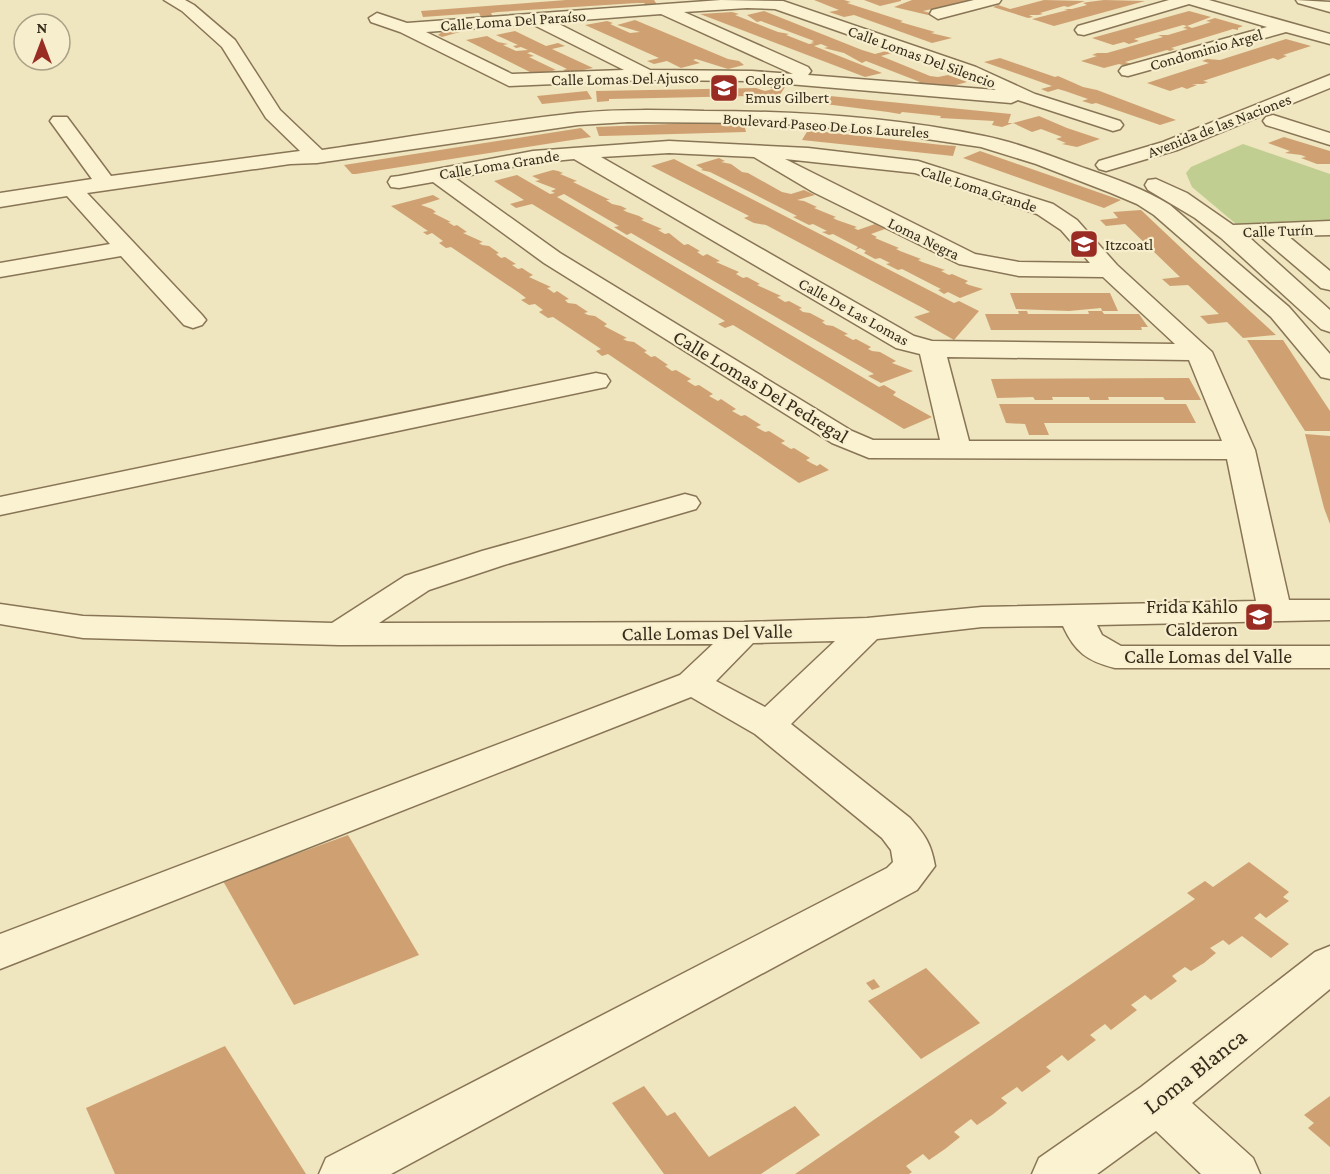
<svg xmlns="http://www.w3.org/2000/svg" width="1330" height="1174" viewBox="0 0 1330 1174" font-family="'Crimson Pro',serif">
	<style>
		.green { fill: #c1ce91 }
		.building { fill: #cfa172 }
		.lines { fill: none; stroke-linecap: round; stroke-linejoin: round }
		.minor-casing { stroke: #887556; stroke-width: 3 }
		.minor { fill: #faf2d1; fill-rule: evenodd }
		.labels { text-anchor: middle; stroke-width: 4.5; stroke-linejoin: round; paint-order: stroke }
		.far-street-label { font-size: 16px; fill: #372b1b; stroke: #f7eecd }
		.far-poi-label { font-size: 16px; fill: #372b1b; stroke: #f7eecd; text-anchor: start }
		.street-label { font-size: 20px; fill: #372b1b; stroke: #f7eecd }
		.poi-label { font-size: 20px; fill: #372b1b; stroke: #f7eecd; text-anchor: end }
		.near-street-label { font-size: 24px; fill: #372b1b; stroke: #f7eecd }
	</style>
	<rect width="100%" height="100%" fill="#efe5be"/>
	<polygon class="green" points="1243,144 1330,174 1330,220 1236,224 1192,187 1186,173 1191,167"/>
	<g class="building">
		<polygon points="566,0 654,0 658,6 647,7 644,3 637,3 498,12 491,13 493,17 481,17 479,13 423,17 421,11"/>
		<polygon points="814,0 844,0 851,2 847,3 903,21 900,22 935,32 931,33 952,38 932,43 854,15 844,17 829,12 839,10"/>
		<polygon points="864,0 901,0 901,1 880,6"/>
		<polygon points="912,0 968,0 969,1 923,11 934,14 928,15 894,7"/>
		<polygon points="1044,0 1085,1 1068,7 1064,6 1040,13 1043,14 1038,15 1029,15 1033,17 1028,18 993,7 998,5 1010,9"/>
		<polygon points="1104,0 1145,1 1054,26 1032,19 1068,10 1064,9 1072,9 1087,5 1083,3 1088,2"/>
		<polygon points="764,11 862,50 875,54 886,51 892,53 881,56 930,76 938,77 948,75 967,82 949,87 915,84 920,82 866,61 862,63 844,53 824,48 828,47 821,44 814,46 882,73 865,77 700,14 732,12 739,14 735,15 778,32 789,34 786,35 809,44 814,43 811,42 814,41 761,21 757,22 747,15"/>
		<polygon points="1189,11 1211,17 1187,26 1192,28 1202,25 1211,22 1206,21 1215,18 1243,26 1238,28 1238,30 1233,29 1171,48 1175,49 1170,51 1167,50 1125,62 1135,65 1130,67 1119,64 1104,68 1081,61 1097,56 1092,55 1097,53 1107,53 1163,37 1158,35 1168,35 1188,29 1183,28 1187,26 1183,25 1134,39 1139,41 1129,44 1124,42 1113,45 1092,38"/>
		<polygon points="635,20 728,59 739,61 744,65 728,69 696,59 693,60 700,63 681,68 667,61 654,64 647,61 659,58 585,25 607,21 613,23 610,24 630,33 640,32 617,25"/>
		<polygon points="467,30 442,37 438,35 442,32"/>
		<polygon points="515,31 546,46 558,43 565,46 552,49 593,68 569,73 563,70 567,69 561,66 531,52 527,53 534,56 529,57 556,70 536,75 466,40 487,36 498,42 508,44 503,45 516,51 528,50 521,47 516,48 513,46 518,45 496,35"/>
		<polygon points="1286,39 1311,46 1283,55 1287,56 1278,60 1273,58 1203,81 1208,82 1203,84 1192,84 1197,85 1187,89 1182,87 1170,91 1147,83 1209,63 1202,61 1207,59 1220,60"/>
		<polygon points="1000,58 1055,77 1058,76 1083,87 1097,90 1176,120 1160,125 1096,103 1092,104 1082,101 1088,99 1065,91 1058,89 1048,92 1041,89 1052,86 984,62"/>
		<polygon points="771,84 785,87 778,98 773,100 751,100 750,96 609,99 609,101 597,102 596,91 756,88 765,91 773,89 766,85"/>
		<polygon points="587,91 592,99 542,104 537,96"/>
		<polygon points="830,96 1011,114 1008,123 1013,123 1002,127 992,125 994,121 940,118 941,116 902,112 900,114 888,112 825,104"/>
		<polygon points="1039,116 1067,128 1100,139 1077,147 1062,144 1066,143 1056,139 1062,137 1041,129 1032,132 1013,123"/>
		<polygon points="694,123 744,124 746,132 603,136 599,136 596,127"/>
		<polygon points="581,128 591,137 356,174 352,174 344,165"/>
		<polygon points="808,130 942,145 956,146 953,156 802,140"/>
		<polygon points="1284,137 1330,151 1330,164 1317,164 1301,158 1306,157 1301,155 1285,153 1290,151 1268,143"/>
		<polygon points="980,151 1109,196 1121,200 1104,208 963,158"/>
		<polygon points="719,158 725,161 721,162 731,164 742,172 748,173 782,192 791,194 804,190 815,195 797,200 804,201 817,207 814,208 836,217 833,218 837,220 857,227 854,228 858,230 875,224 885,229 871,234 877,237 875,238 899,248 896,249 900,251 921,259 918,260 922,262 945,270 941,271 949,275 952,274 968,281 965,283 969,285 983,289 960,298 948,292 944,294 938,290 941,289 935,286 902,269 898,270 886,264 890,263 880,258 875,259 864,253 866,251 860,248 855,250 858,247 833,234 829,235 822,232 827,231 813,224 809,225 793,217 797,216 750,192 710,172 701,170 703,169 696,165"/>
		<polygon points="674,159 954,303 959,301 979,311 954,340 914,317 930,312 923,308 766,225 754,223 744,218 749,216 651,166"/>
		<polygon points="553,170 558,171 563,173 560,174 577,181 573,182 610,200 606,200 612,204 621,206 627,209 623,210 627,212 639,216 644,219 641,220 662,229 658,230 665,234 669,233 684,245 688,244 700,251 697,252 703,256 707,254 720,261 716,262 739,272 736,274 743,278 747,277 760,284 757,285 781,296 777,297 785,302 789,301 802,308 799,309 803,312 810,313 825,321 822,322 826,325 833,326 848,334 844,335 853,340 856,339 871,347 868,349 872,351 880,352 896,361 892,363 913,371 881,383 868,376 874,374 631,233 627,235 617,229 614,227 619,226 564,194 557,197 879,387 884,385 896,392 893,395 932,417 904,429 899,426 733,325 725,328 718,324 725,321 532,204 516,208 510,204 524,200 494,181 517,175 550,194 555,193 551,191 556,189 535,181 540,180 532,176"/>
		<polygon points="433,195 440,199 421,205 432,209 436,212 433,213 451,222 448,222 454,226 457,225 467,232 463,233 483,242 479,243 482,245 489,246 499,253 496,254 501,258 505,257 516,264 512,265 518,269 522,268 528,272 533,275 529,277 551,287 547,288 554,293 557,291 569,299 565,300 568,303 576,304 588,312 584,313 588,315 595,316 607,324 604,326 627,338 623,339 627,341 634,342 647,351 644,352 651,357 655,356 668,365 665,366 672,371 676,370 691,379 687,381 695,386 699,385 713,394 709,396 718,401 721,399 736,409 732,411 741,416 745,415 761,425 756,427 765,432 769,431 785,441 781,443 791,449 794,448 810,458 806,460 811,463 817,466 820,464 829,470 799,483 608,354 602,356 596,351 601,349 553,317 548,318 539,312 543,310 535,304 529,305 521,300 526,298 518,292 451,247 446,248 439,243 443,241 432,233 427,235 423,232 428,231 391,206"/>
		<polygon points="1141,210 1195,261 1276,335 1243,338 1227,322 1208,324 1200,316 1219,314 1188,285 1170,286 1162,279 1180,277 1125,224 1106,226 1100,220 1118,218 1113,212"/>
		<polygon points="1010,293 1110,293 1118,311 1102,311 1101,308 1069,311 1016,309"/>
		<polygon points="1018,311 1027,311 1028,314 1089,314 1088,311 1102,311 1104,314 1139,314 1148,327 1141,327 1142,330 991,330 985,314 1019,314"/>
		<polygon points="1247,340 1283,340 1330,411 1330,431 1305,431"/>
		<polygon points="1189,378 1201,400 1165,400 1163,397 1108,397 1109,400 1090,400 1089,397 1052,397 1053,400 1035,400 1033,397 997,398 991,379"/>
		<polygon points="999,404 1186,404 1196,423 1044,423 1049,435 1029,435 1025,424 1006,423"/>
		<polygon points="1305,434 1330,436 1330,524 1324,508"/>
		<polygon points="348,835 419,955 294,1005 223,881"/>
		<polygon points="1249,862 1289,892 1283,897 1289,901 1266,918 1260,913 1254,918 1289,944 1271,958 1242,936 1229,945 1223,940 1210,948 1216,953 1204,963 1191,971 1185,967 1172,976 1177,981 1165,990 1151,1000 1145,995 1131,1005 1137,1010 1111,1030 1105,1024 1090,1035 1096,1040 1068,1061 1062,1055 1046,1067 1051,1071 1022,1092 1017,1087 1001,1098 1007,1103 992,1115 977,1125 971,1119 954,1132 960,1137 945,1149 929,1160 923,1154 906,1166 912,1172 909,1174 795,1174 1195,899 1187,893 1205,881 1213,887"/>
		<polygon points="926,968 980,1023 921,1059 868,1001"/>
		<polygon points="874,979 880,987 872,990 866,983"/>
		<polygon points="225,1046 306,1174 115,1174 86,1108"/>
		<polygon points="644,1086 667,1116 675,1112 709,1157 795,1106 820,1135 761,1174 664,1174 612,1103"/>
		<polygon points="1330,1096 1330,1147 1308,1128 1314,1123 1304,1115"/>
	</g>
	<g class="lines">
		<g class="minor-casing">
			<g id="minor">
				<path d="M164 0H185L194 5 235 40 280 110 322 150C407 138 492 122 577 113 619 109 662 110 704 111 797 111 892 117 984 136 1019 143 1053 157 1087 169 1116 179 1144 189 1170 205L1289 307 1330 354V379L1321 377 1271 317 1154 215 1137 204 1111 193 1036 164 981 147 879 132 771 123 628 122 578 125 317 163 290 164 87 193 202 315 206 320 202 325 193 328 184 325 121 256 0 277V263L110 244 67 196 0 207V193L92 179 50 121 53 117H67L111 176 300 151 266 118 222 47 182 11Z"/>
				<path d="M721 0 783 1 976 67 1035 94 1120 121 1123 125 1120 129 1113 131 1018 100 1011 103 752 81 647 80 509 86 400 32 371 22 369 18 377 13 407 23ZM747 8 775 9 964 75 996 90 808 75 811 71 808 67 684 12ZM661 14 793 74 752 71 650 70 555 22ZM532 24 624 70 512 74 426 32Z"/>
				<polygon points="974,0 1001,0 999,3 938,19 930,14 932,10"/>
				<polygon points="1169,0 1209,0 1330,34 1330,44 1286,32 1128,76 1122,75 1119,71 1122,67 1267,27 1189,4 1084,35 1078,34 1075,30 1078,26"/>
				<polygon points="1296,0 1330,2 1330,12 1298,3"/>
				<polygon points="1330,75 1330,88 1177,150 1106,171 1099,169 1096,165 1099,161 1163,142"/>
				<polygon points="1273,115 1330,133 1330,145 1266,125 1263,121 1266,117"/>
				<path d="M669 141 808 148 918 161 1053 204 1077 220 1117 265 1212 352 1255 450 1289 600H1330V620L1097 625 1102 635 1121 646H1330V668H1115C1087 661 1075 652 1063 626L982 627 877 639 791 724 910 818C925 835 931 843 935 866L917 890 391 1174H319L326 1158 887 868 893 862 891 850 882 838 755 734 691 697 0 969V934L680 675 713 644 339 645 83 638 0 624V604L83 616 332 623 405 576 482 551 685 494 696 497 700 503 696 509 504 565 429 590 379 623 744 622 867 618 982 607 1256 601 1227 459 869 458 832 443 544 263 433 182 399 188 391 187 388 182 391 177 399 176 533 151ZM669 153 754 157 813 192 959 264 1019 276 1103 277 1175 344 932 341 914 336 601 157ZM574 159 896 348 920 354 940 440H873L852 431 560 253 455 178 533 163ZM785 159 915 173 1037 214 1061 230 1090 263 1019 262 975 254ZM947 357 1189 360 1222 441H969ZM835 641 765 707 716 681 753 643Z"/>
				<polygon points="1156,179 1187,193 1233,225 1330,221 1330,235 1288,236 1330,271 1330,290 1321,288 1261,237 1250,238 1330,310 1330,332 1321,329 1221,238 1195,218 1148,190 1145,185 1148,180"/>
				<polygon points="596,373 606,375 610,381 606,387 0,515 0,497"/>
				<polygon points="1330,946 1330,989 1192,1103 1253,1158 1260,1174 1201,1174 1156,1131 1097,1174 1032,1174 1039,1158 1141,1087 1315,952"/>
			</g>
		</g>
		<use href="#minor" class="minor"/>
	</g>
	<defs>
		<g id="school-square" transform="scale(1.5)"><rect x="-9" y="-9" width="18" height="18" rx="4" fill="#9a2d23" stroke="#f7eecd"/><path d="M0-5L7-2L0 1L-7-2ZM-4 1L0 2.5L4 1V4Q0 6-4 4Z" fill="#fff"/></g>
	</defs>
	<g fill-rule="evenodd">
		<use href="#school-square" x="724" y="88"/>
		<use href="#school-square" x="1084" y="244"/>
		<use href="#school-square" x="1259" y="617"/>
	</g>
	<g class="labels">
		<g class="far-street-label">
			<text transform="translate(513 20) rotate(-4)" y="6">Calle Loma Del Paraíso</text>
			<text transform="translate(1206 49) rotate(-16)" y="6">Condominio Argel</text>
			<text transform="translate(922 56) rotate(20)" y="6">Calle Lomas Del Silencio</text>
			<text transform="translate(625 78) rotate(-1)" y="6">Calle Lomas Del Ajusco</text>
			<text transform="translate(826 125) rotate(4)" y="6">Boulevard Paseo De Los Laureles</text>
			<text transform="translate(1219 125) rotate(-21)" y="6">Avenida de las Naciones</text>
			<text transform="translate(499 164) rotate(-9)" y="6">Calle Loma Grande</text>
			<text transform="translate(979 188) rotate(18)" y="6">Calle Loma Grande</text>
			<text transform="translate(1278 230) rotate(-2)" y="6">Calle Turín</text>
			<text transform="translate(924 238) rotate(26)" y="6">Loma Negra</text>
			<text transform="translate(854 311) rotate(29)" y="6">Calle De Las Lomas</text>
		</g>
		<g class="far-poi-label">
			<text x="745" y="85">Colegio<tspan x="745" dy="18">Emus Gilbert</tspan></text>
			<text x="1105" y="250">Itzcoatl</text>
		</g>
		<g class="street-label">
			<text transform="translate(761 386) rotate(31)" y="7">Calle Lomas Del Pedregal</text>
			<text transform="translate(707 632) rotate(-1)" y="7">Calle Lomas Del Valle</text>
			<text x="1208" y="663">Calle Lomas del Valle</text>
		</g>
		<g class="poi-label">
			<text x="1238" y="613">Frida Kahlo<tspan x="1238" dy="23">Calderon</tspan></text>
		</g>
		<g class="near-street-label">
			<text transform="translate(1195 1071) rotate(-38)" y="8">Loma Blanca</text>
		</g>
	</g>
	<g transform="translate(42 42)"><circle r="28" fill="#f7eecd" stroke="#aaa086" stroke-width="1.5"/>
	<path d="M0-4.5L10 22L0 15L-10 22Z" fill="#9a2d23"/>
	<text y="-9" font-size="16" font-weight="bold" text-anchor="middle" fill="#372b1b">N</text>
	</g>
</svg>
